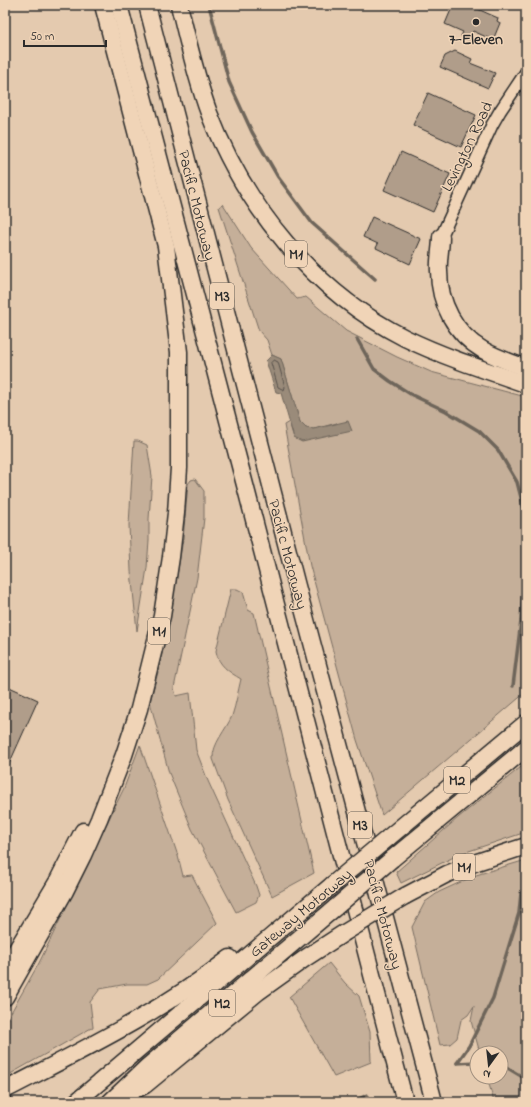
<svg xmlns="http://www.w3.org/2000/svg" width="531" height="1107" viewBox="0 0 531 1107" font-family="'Indie Flower',sans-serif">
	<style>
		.green { fill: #c5af99; stroke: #786d62 }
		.water { fill: #9a8b7a; stroke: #6e655a }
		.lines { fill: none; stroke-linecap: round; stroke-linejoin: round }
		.shore { stroke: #57514b; stroke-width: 1 }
		.stream { stroke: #6e655a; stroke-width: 3.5 }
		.building { fill: #b09d8a; stroke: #2b2b2b }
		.minor-casing { stroke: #2b2b2b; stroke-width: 14 }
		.highway-casing { stroke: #2b2b2b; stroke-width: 19 }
		.minor { stroke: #f0d4b7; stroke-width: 11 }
		.highway { stroke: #f0d4b7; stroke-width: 16 }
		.highway-bridge-casing { stroke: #2b2b2b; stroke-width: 19; stroke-linecap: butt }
		.highway-bridge { stroke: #f0d4b7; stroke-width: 16 }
		.poi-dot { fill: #2b2b2b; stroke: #f0d4b7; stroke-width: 1.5 }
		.labels { text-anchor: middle; stroke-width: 3; stroke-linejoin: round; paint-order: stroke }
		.shield { fill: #f0d4b7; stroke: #665e55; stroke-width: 1 }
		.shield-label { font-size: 15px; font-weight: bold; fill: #2b2b2b }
		.poi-label { font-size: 16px; font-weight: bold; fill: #2b2b2b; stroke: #f0d4b7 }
		.street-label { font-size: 16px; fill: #2b2b2b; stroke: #f0d4b7 }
	</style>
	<rect width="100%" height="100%" fill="#e4caaf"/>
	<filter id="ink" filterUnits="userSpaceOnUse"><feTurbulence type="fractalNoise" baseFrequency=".025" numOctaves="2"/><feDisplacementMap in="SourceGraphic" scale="8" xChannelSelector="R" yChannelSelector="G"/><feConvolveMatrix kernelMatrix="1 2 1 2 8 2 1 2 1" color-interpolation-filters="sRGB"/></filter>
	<g filter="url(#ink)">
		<g class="green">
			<polygon points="223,204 251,248 297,299 306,297 346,331 397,357 431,372 526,397 526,692 382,815 357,740 310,566 284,425 289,422 294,438 337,423 314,429 306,428 300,422 281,359 272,355 267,340 259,331 219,207"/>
			<polygon points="134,441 138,441 147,445 152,476 149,519 149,540 147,568 137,631 131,571 129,525"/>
			<polygon points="195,479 204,491 204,518 197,578 174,688 176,696 190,693 196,750 208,781 256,886 259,895 256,902 236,912 192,829 169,773 150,702 158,672 170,618 183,539 188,484 191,480"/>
			<path d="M231 589H237L243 592 248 610 254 613 314 873 272 896 228 800 213 759C212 744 226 730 232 716 236 704 238 691 241 679 229 672 218 665 216 651Z"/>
			<polygon points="140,745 178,856 183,876 192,875 217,923 158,979 147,984 127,984 100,989 90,1002 93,1027 5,1077 5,1023 39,963 124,788"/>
			<polygon points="526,763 526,832 460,854 401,883 396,872 459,817"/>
			<polygon points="526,860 526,1102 494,1102 487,1077 501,1077 501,1053 480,1053 471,1021 474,1006 468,1015 461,1020 457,1038 450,1044 440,1045 412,927 425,902 439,892 476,875"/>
			<polygon points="329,963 345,983 359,996 370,1032 371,1062 334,1077 289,997"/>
		</g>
		<polygon class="water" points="272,355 281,359 300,422 306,428 314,429 348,421 352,431 302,442 294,438 281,393 276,392 266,361"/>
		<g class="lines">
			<polygon class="shore" points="274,360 278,362 285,387 284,390 278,387 271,363"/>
			<g class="stream">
				<polyline points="209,5 229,82 252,132 278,177 312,223 375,279"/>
				<polyline points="357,339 374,369 390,381 412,395 446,411 479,431 498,450 517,482 524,509 524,570 521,621 513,686"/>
				<polyline points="457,1063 469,1046 493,998 519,913 521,893"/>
				<polyline points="457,1063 477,1062"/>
				<polyline points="501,1064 526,1079"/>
				<polyline points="353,1102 367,1095"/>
			</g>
		</g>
		<g class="building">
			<polygon points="453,5 474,5 473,7 498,18 497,21 500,23 493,40 473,31 469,40 461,36 463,32 445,24"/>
			<polygon points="455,51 472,59 470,63 495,73 488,88 440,67 445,56"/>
			<polygon points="428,93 476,115 461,147 413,125"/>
			<polygon points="401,152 450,174 433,212 384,190"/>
			<polygon points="372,217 421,239 410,264 376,248 378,244 363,237"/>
			<polygon points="5,685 38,700 5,773"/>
		</g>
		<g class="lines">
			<g class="minor-casing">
				<polyline id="minor" points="441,237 492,125 500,111 526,72"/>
			</g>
			<g class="highway-casing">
				<g id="highway">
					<polyline points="119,5 245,485 405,1102"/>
					<polyline points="147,5 297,586 434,1102"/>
					<path d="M179 5C188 41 196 78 209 113 245 207 314 292 405 338 444 357 485 370 526 384"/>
					<path d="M441 237C441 248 438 260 439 271 439 303 455 334 483 350 497 358 512 363 526 368"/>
					<polyline points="388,838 526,723"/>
					<polyline points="392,859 526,748"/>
					<polyline points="405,896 447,874 477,862 526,846"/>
					<polyline points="5,969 57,882 83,831"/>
					<polyline points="5,997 65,891 83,855 99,819 124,755 139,709 162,616 171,557 176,513 179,468 179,352 166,246 103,5"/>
					<path d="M5 1090C82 1050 161 1012 230 958"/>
					<polyline points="124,1096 145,1085 258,992 307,957 344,933"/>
					<polyline points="76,1102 332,885"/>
					<polyline points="110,1102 148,1066 336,907"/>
				</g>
			</g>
			<use href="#minor" class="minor"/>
			<use href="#highway" class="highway"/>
			<g class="highway-bridge-casing">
				<g id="highway-bridge">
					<polyline points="332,885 388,838"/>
					<polyline points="336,907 392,859"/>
					<polyline points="344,933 405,896"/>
				</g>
			</g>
			<use href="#highway-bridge" class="highway-bridge"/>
		</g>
	</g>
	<circle class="poi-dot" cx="476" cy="22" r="4"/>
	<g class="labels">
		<g class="shield">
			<rect x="285" y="241" width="22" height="26" rx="3"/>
			<rect x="210" y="283" width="24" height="26" rx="3"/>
			<rect x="148" y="618" width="22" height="26" rx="3"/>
			<rect x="444" y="767" width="26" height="26" rx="3"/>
			<rect x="348" y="812" width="24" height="26" rx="3"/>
			<rect x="453" y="854" width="22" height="26" rx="3"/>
			<rect x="209" y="990" width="26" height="26" rx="3"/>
		</g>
		<g class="shield-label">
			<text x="296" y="259">M1</text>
			<text x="222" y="301">M3</text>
			<text x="159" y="636">M1</text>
			<text x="457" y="785">M2</text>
			<text x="360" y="830">M3</text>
			<text x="464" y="872">M1</text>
			<text x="222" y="1008">M2</text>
		</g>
		<g class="poi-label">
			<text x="476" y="44">7-Eleven</text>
		</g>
		<g class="street-label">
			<text transform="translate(466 146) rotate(-64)" y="6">Levington Road</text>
			<text transform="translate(198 205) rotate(76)" y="6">Pacific Motorway</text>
			<text transform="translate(289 554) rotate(75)" y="6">Pacific Motorway</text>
			<text transform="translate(300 912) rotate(-40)" y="6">Gateway Motorway</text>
			<text transform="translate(384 914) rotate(75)" y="6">Pacific Motorway</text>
		</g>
	</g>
	<rect width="531" height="1107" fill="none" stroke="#f0d4b7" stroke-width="20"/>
	<rect x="10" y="10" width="511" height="1087" fill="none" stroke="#2b2b2b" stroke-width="1.5" filter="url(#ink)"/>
	<g transform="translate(489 1065) rotate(195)"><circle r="19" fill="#f0d4b7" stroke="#a1907f"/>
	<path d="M0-3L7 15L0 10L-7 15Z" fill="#2b2b2b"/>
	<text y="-6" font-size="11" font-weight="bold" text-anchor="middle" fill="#2b2b2b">N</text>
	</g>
	<path d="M24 40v6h82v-6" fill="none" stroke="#2b2b2b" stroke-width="2"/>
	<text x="30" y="40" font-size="12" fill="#2b2b2b" stroke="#f0d4b7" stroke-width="3" paint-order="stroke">50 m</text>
</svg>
